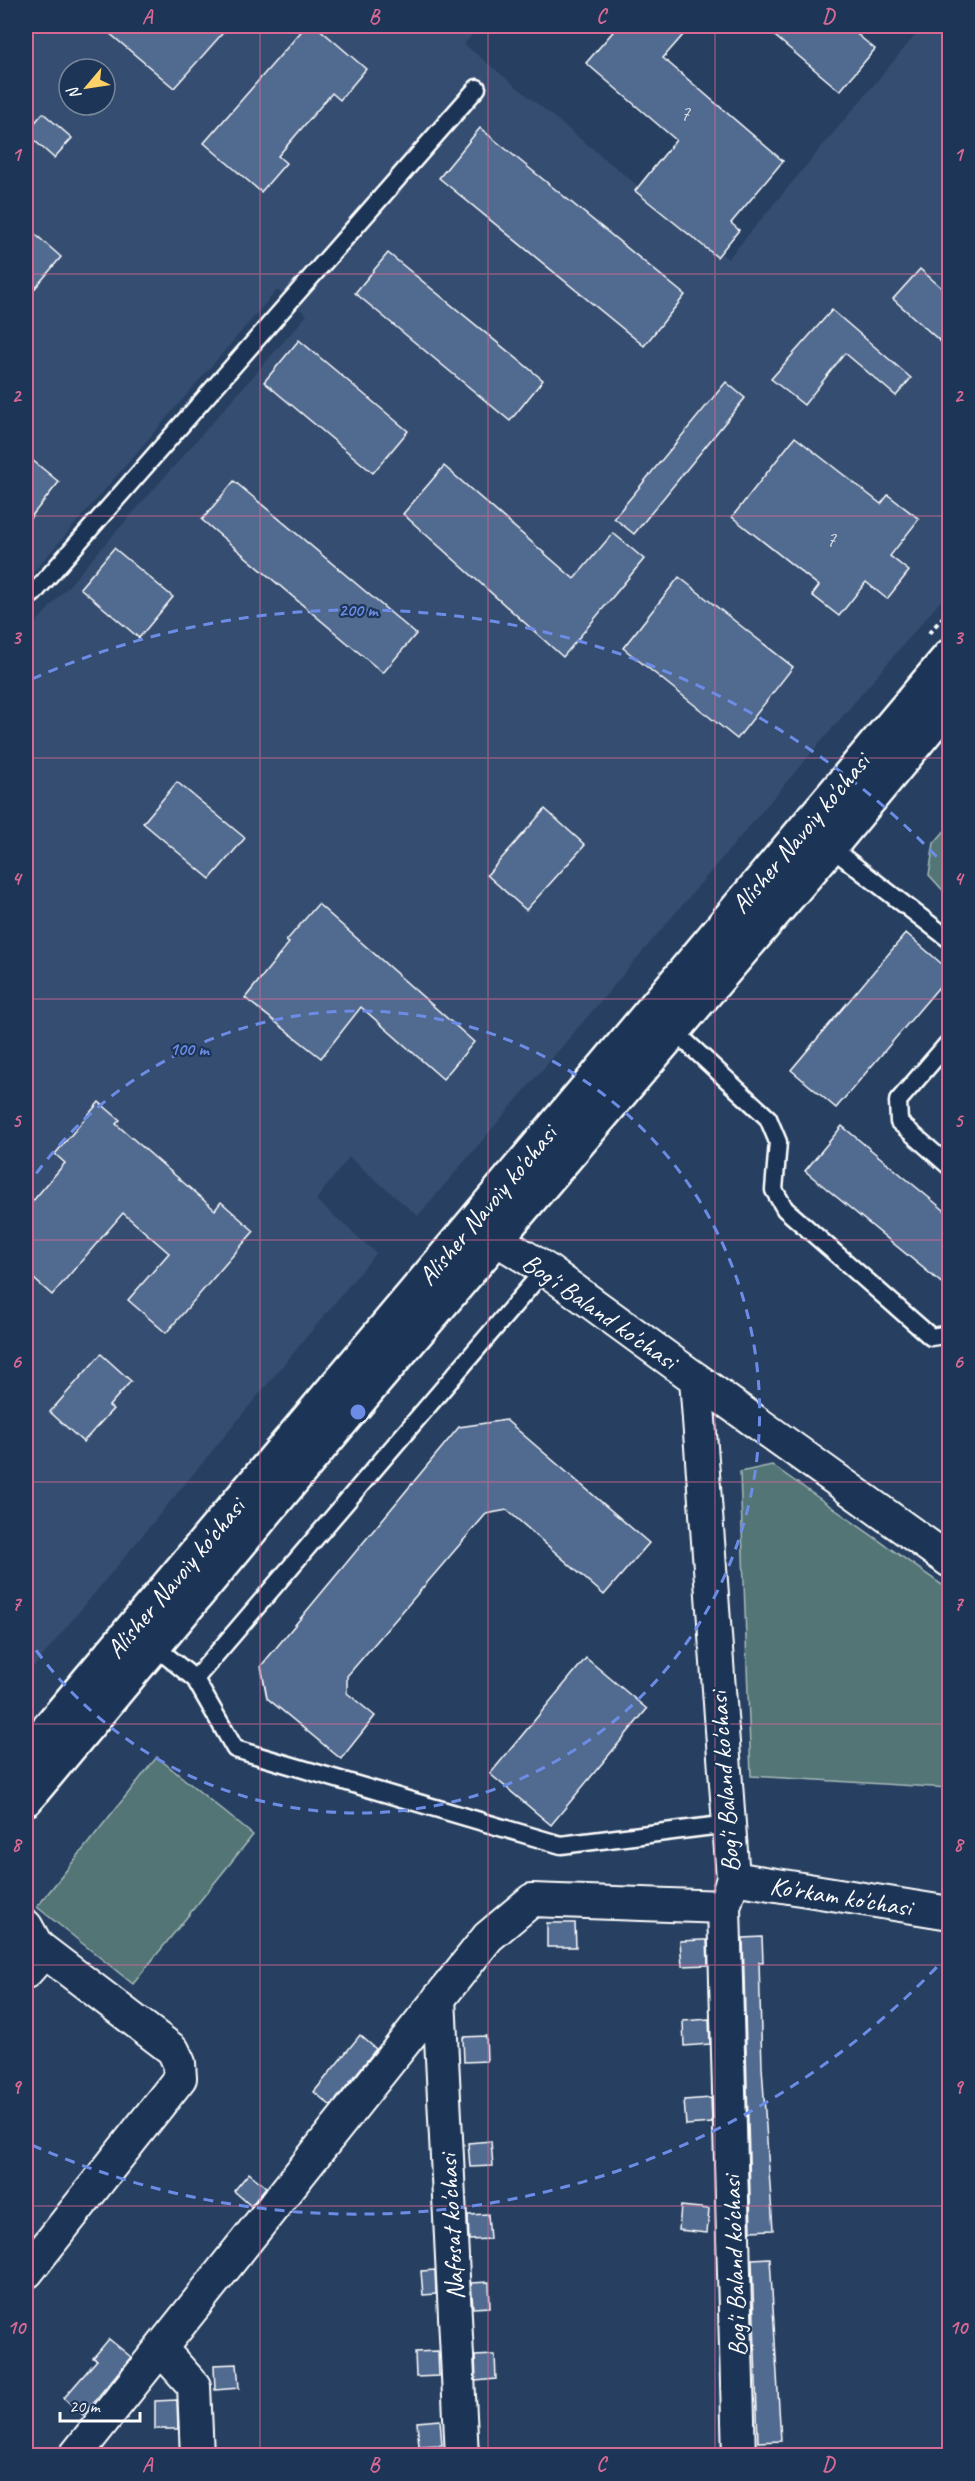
<svg xmlns="http://www.w3.org/2000/svg" width="975" height="2481" viewBox="0 0 975 2481" font-family="Caveat,sans-serif">
	<style>
		.built { fill: #344d70; fill-rule: evenodd }
		.green { fill: #537474; stroke: #a9baba; stroke-width: 1.5 }
		.building { fill: #516a90; stroke: #fff; stroke-width: 1.5 }
		.lines { fill: none; stroke-linecap: round; stroke-linejoin: round }
		.service-casing { stroke: #fff; stroke-width: 21 }
		.minor-casing { stroke: #fff; stroke-width: 36 }
		.secondary-casing { stroke: #fff; stroke-width: 38 }
		.path { stroke: #fff; stroke-width: 4; stroke-dasharray: 4.5 4.5; stroke-linecap: butt }
		.service { stroke: #1d3557; stroke-width: 16 }
		.minor { stroke: #1d3557; stroke-width: 32 }
		.secondary { stroke: #1d3557; stroke-width: 33 }
		.grid { fill: none; stroke: #d76994; stroke-width: 1.5; stroke-opacity: 0.55 }
		.ring { fill: none; stroke: #6c8ce6; stroke-width: 3; stroke-dasharray: 10 8 }
		.labels { text-anchor: middle; stroke-width: 4.5; stroke-linejoin: round; paint-order: stroke }
		.number-label { font-size: 22px; fill: #d4dae3 }
		.street-label { font-size: 26px; fill: #fff; stroke: #1d3557 }
		.centre { fill: #6c8ce6; stroke: #1d3557; stroke-width: 3 }
		.ring-label { font-size: 18px; text-anchor: middle; font-weight: bold; fill: #6c8ce6; stroke: #1d3557; stroke-width: 4.5; stroke-linejoin: round; paint-order: stroke }
		.neatline { fill: none; stroke: #d76994; stroke-width: 2 }
		.grid-label { font-size: 20px; text-anchor: middle; font-weight: bold; fill: #d76994 }
	</style>
	<rect width="100%" height="100%" fill="#274062"/>
	<filter id="ink" filterUnits="userSpaceOnUse"><feTurbulence type="fractalNoise" baseFrequency=".0167" numOctaves="2"/><feDisplacementMap in="SourceGraphic" scale="12" xChannelSelector="R" yChannelSelector="G"/><feConvolveMatrix kernelMatrix="1 2 1 2 8 2 1 2 1" color-interpolation-filters="sRGB"/></filter>
	<g filter="url(#ink)">
		<path class="built" d="M26 26H480L464 44 728 259 923 26H949V591L418 1216 349 1157 316 1200 376 1253 26 1676V617L35 624 307 315 277 290 31 575 26 570ZM69 69H105V105H69Z"/>
		<g class="green">
			<polygon points="949,826 949,897 929,875 934,843"/>
			<polygon points="772,1465 949,1590 949,1788 751,1776 740,1472"/>
			<polygon points="157,1757 253,1835 133,1984 37,1907"/>
		</g>
		<g class="building">
			<polygon points="101,26 229,26 174,88"/>
			<polygon points="306,26 316,26 366,69 340,100 332,93 278,156 286,163 261,192 204,143"/>
			<polygon points="618,26 691,26 663,58 783,161 731,223 739,230 717,257 635,191 676,140 586,63"/>
			<polygon points="763,26 847,26 875,49 840,91"/>
			<polygon points="43,113 72,138 54,158 26,133"/>
			<polygon points="480,128 685,295 644,346 439,178"/>
			<polygon points="26,226 61,257 26,299"/>
			<polygon points="388,253 543,380 510,421 355,293"/>
			<polygon points="920,269 950,295 950,350 893,299"/>
			<polygon points="832,310 911,378 896,396 845,353 804,405 771,379"/>
			<polygon points="299,340 408,431 373,473 264,382"/>
			<polygon points="726,382 745,398 634,534 614,518"/>
			<polygon points="795,437 881,504 888,495 919,519 890,556 909,571 887,599 866,582 839,616 812,595 819,586 732,517"/>
			<polygon points="26,455 59,482 26,523"/>
			<polygon points="444,466 574,579 613,533 644,559 563,657 403,514"/>
			<polygon points="234,481 416,634 383,673 202,520"/>
			<polygon points="114,548 173,597 139,638 80,588"/>
			<polygon points="679,577 793,667 737,739 623,648"/>
			<polygon points="177,782 245,838 210,879 143,823"/>
			<polygon points="545,809 585,845 526,910 487,875"/>
			<polygon points="318,904 474,1042 443,1079 361,1007 321,1058 245,998 289,943 286,941"/>
			<polygon points="906,933 950,971 950,974 836,1108 791,1070"/>
			<polygon points="99,1102 120,1120 116,1124 215,1210 221,1202 254,1231 166,1333 128,1300 169,1253 123,1213 52,1295 26,1272 26,1209 65,1163 55,1154"/>
			<polygon points="842,1126 950,1215 950,1290 805,1171"/>
			<polygon points="101,1354 131,1381 109,1406 113,1409 83,1442 50,1412"/>
			<polygon points="506,1420 649,1543 604,1595 507,1510 486,1514 347,1676 347,1693 375,1716 341,1759 267,1698 261,1666 459,1427"/>
			<polygon points="586,1658 647,1709 551,1825 490,1774"/>
			<polygon points="547,1923 575,1923 576,1947 547,1947"/>
			<polygon points="762,1937 763,1962 759,1962 762,2067 773,2230 751,2231 743,1938"/>
			<polygon points="703,1940 707,1940 708,1965 682,1966 680,1941"/>
			<polygon points="709,2019 710,2044 684,2046 683,2021"/>
			<polygon points="360,2035 376,2049 331,2106 314,2092"/>
			<polygon points="486,2036 487,2061 464,2062 463,2037"/>
			<polygon points="711,2098 712,2123 686,2125 684,2100"/>
			<polygon points="491,2141 493,2166 470,2167 468,2143"/>
			<polygon points="249,2173 266,2187 251,2206 234,2191"/>
			<polygon points="681,2206 709,2209 707,2233 679,2230"/>
			<polygon points="488,2214 490,2239 469,2240 468,2215"/>
			<polygon points="770,2258 781,2441 758,2442 752,2259"/>
			<polygon points="435,2270 436,2294 423,2295 421,2271"/>
			<polygon points="489,2282 490,2307 473,2308 471,2283"/>
			<polygon points="109,2339 131,2357 83,2415 64,2398 97,2360 93,2358"/>
			<polygon points="438,2351 439,2376 416,2377 415,2352"/>
			<polygon points="495,2355 496,2379 476,2381 475,2356"/>
			<polygon points="237,2364 239,2388 215,2390 214,2365"/>
			<polygon points="177,2400 178,2429 155,2429 155,2401"/>
			<polygon points="440,2420 442,2445 419,2446 417,2422"/>
		</g>
		<g class="lines">
			<g class="service-casing">
				<g id="service">
					<polyline points="33,594 477,88"/>
					<polyline points="825,843 950,940"/>
					<polyline points="669,1026 768,1118 778,1142 774,1190 785,1209 931,1337 950,1334"/>
					<polyline points="950,1041 898,1101 899,1122 950,1167"/>
					<polyline points="153,1645 195,1679 235,1749 561,1845 729,1824"/>
					<polyline points="195,1679 545,1269"/>
				</g>
			</g>
			<g class="minor-casing">
				<g id="minor">
					<polyline points="476,1221 496,1239 545,1269 696,1379 733,1878 724,1907 739,2456"/>
					<polyline points="696,1379 950,1561"/>
					<polyline points="733,1878 950,1913"/>
					<polyline points="26,1926 37,1946 34,1963 26,1972"/>
					<polyline points="439,1998 462,2456"/>
					<polyline points="27,2272 180,2078 179,2063 173,2050 37,1946"/>
					<polyline points="161,2349 194,2386 197,2456"/>
					<polyline points="75,2456 488,1937 532,1900 724,1907"/>
				</g>
			</g>
			<g class="secondary-casing">
				<g id="secondary">
					<polyline points="26,1755 950,656"/>
					<polyline points="26,1799 371,1386 830,847 950,702"/>
				</g>
			</g>
			<polyline class="path" points="929,633 950,609"/>
			<use href="#service" class="service"/>
			<use href="#minor" class="minor"/>
			<use href="#secondary" class="secondary"/>
		</g>
	</g>
	<path class="grid" d="M260 26V2456M488 26V2456M715 26V2456M26 274H950M26 516H950M26 758H950M26 999H950M26 1240H950M26 1482H950M26 1724H950M26 1965H950M26 2206H950"/>
	<g class="ring">
		<path d="M26 1188A401 401 0 1 1 26 1636"/>
		<path d="M949 1954A802 802 0 0 1 32 2145M32 679A802 802 0 0 1 949 870"/>
	</g>
	<g class="labels">
		<g class="number-label">
			<text x="685" y="120">7</text>
			<text x="831" y="546">7</text>
		</g>
		<g class="street-label">
			<text transform="translate(800 833) rotate(-50)" y="9">Alisher Navoiy ko'chasi</text>
			<text transform="translate(487 1205) rotate(-50)" y="9">Alisher Navoiy ko'chasi</text>
			<text transform="translate(600 1311) rotate(35)" y="9">Bog'i Baland ko'chasi</text>
			<text transform="translate(175 1578) rotate(-50)" y="9">Alisher Navoiy ko'chasi</text>
			<text transform="translate(724 1782) rotate(-94)" y="9">Bog'i Baland ko'chasi</text>
			<text transform="translate(841 1896) rotate(9)" y="9">Ko'rkam ko'chasi</text>
			<text transform="translate(451 2227) rotate(-93)" y="9">Nafosat ko'chasi</text>
			<text transform="translate(734 2266) rotate(-92)" y="9">Bog'i Baland ko'chasi</text>
		</g>
	</g>
	<circle cx="358" cy="1412" r="9" class="centre"/>
	<g class="ring-label">
		<text x="358" y="616">200 m</text>
		<text x="189" y="1055">100 m</text>
	</g>
	<rect width="975" height="2481" fill="none" stroke="#1d3557" stroke-width="66"/>
	<g transform="translate(87 87) rotate(241)"><circle r="28" fill="#1d3557" stroke="#77869a" stroke-width="1.5"/>
	<path d="M0-4.5L10 22L0 15L-10 22Z" fill="#ffd166"/>
	<text y="-9" font-size="16" font-weight="bold" text-anchor="middle" fill="#ffffff">N</text>
	</g>
	<path d="M60 2412v9h80v-9" fill="none" stroke="#ffffff" stroke-width="3"/>
	<text x="69" y="2412" font-size="18" fill="#ffffff" stroke="#1d3557" stroke-width="4.5" paint-order="stroke">20 m</text>
	<rect x="33" y="33" width="909" height="2415" class="neatline"/>
	<g class="grid-label">
		<text x="147" y="23">A</text>
		<text x="374" y="23">B</text>
		<text x="601" y="23">C</text>
		<text x="828" y="23">D</text>
		<text x="16" y="161">1</text>
		<text x="958" y="161">1</text>
		<text x="16" y="402">2</text>
		<text x="958" y="402">2</text>
		<text x="16" y="644">3</text>
		<text x="958" y="644">3</text>
		<text x="16" y="885">4</text>
		<text x="958" y="885">4</text>
		<text x="16" y="1127">5</text>
		<text x="958" y="1127">5</text>
		<text x="16" y="1368">6</text>
		<text x="958" y="1368">6</text>
		<text x="16" y="1610">7</text>
		<text x="958" y="1610">7</text>
		<text x="16" y="1851">8</text>
		<text x="958" y="1851">8</text>
		<text x="16" y="2093">9</text>
		<text x="958" y="2093">9</text>
		<text x="16" y="2334">10</text>
		<text x="958" y="2334">10</text>
		<text x="147" y="2471">A</text>
		<text x="374" y="2471">B</text>
		<text x="601" y="2471">C</text>
		<text x="828" y="2471">D</text>
	</g>
</svg>
